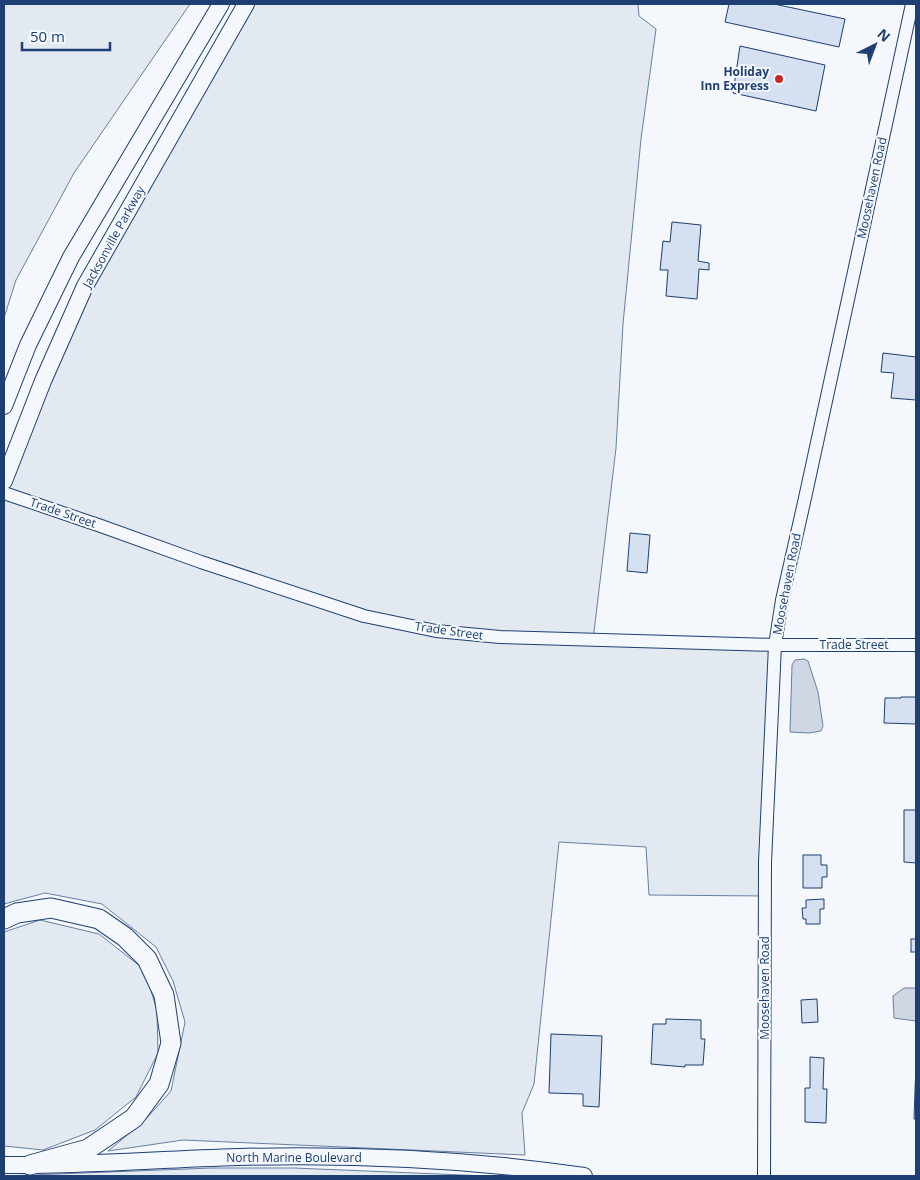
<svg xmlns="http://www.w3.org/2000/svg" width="920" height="1180" viewBox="0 0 920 1180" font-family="'Open Sans',sans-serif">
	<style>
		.green { fill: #e3e9f0; stroke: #687fa3 }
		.water { fill: #cfd7e4; stroke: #687fa3 }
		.building { fill: #d5e0f0; stroke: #1d3f73 }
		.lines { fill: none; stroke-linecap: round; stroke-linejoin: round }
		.minor-casing { stroke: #1d3f73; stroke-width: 14 }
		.major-casing { stroke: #1d3f73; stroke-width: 18 }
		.highway-casing { stroke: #1d3f73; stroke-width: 21 }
		.minor { stroke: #f4f7fb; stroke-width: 12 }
		.major { stroke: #f4f7fb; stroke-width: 16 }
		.highway { stroke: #f4f7fb; stroke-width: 19 }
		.poi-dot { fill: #c62828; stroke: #f4f7fb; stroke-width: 2 }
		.labels { text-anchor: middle; stroke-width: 4; stroke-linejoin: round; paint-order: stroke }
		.poi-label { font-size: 12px; font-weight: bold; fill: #1d3f73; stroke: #f4f7fb; text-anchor: end }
		.street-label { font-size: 12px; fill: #1d3f73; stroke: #f4f7fb }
	</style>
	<rect width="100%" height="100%" fill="#f4f7fb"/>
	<g class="green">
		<polygon points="4,4 190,4 74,173 16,280 4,318"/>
		<polygon points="246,4 638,4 639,16 656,29 641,139 623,324 616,448 593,640 775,645 765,896 649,895 646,847 559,842 534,1084 522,1113 525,1155 183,1140 108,1151 145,1120 171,1091 185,1022 173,981 156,947 102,904 45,893 4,904 4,481 85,286"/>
		<polygon points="40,920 99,934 145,970 157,1011 158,1053 136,1097 95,1130 43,1150 4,1146 4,932"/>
		<polygon points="212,1168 294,1168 487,1176 4,1176"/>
	</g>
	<g class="water">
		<polygon points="804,659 808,661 818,692 823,726 821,731 809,733 790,732 792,665 795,660"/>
		<polygon points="904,988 916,988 916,1021 894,1018 893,996"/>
	</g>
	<g class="building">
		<polygon points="729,4 774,4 845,19 839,47 725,22"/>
		<polygon points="740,46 825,65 816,111 733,93"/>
		<polygon points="672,222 701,225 698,261 709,263 709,270 699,269 697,299 666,296 668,270 660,270 663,241 670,242"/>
		<polygon points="883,353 916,357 916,400 891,398 894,373 881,372"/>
		<polygon points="630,533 650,535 647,573 627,571"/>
		<polygon points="901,697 916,697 916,724 884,723 885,698 901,698"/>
		<polygon points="904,810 916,810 916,863 904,862"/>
		<polygon points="803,855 821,855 821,865 827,865 827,877 822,877 822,888 803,888"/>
		<polygon points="824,899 824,909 820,909 820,924 806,924 806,919 803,919 802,908 806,908 806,900"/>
		<rect x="911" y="939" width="5" height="13"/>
		<polygon points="817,999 818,1022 802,1023 801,1000"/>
		<polygon points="666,1019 701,1020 701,1039 705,1039 703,1065 685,1065 685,1067 651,1064 653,1024 666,1024"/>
		<polygon points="551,1034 602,1036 599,1107 583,1106 583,1094 549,1093"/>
		<polygon points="810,1057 824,1058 823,1089 827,1089 826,1123 805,1122 805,1088 810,1088"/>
		<polygon points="916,1063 916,1119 914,1119"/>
	</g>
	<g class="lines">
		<g class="minor-casing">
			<g id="minor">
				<polyline points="4,493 101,526 201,562 364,616 436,631 500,637 775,645 916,645"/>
				<polyline points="764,1176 765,862 775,645 782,600 805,498 912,4"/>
			</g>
		</g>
		<g class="major-casing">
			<g id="major">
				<polyline points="4,406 28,345 71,257 221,4"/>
				<polyline points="4,481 43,381 85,286 246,4"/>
				<path d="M4 1165C82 1166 161 1159 239 1157 354 1154 470 1159 584 1176"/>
			</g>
		</g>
		<g class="highway-casing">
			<polyline id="highway" points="4,919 17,913 51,908 99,919 125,937 147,959 164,995 171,1043 159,1084 134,1118 88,1149 30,1165"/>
		</g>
		<use href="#minor" class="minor"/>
		<use href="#major" class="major"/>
		<use href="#highway" class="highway"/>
	</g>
	<circle class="poi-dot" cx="779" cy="79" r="5"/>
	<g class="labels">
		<g class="poi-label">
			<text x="769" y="76">Holiday<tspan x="769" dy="14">Inn Express</tspan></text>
		</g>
		<g class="street-label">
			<text transform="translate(872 188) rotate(-78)" y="4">Moosehaven Road</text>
			<text transform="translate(114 237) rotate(-61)" y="4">Jacksonville Parkway</text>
			<text transform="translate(63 513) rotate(19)" y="4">Trade Street</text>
			<text transform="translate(787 584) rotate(-79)" y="4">Moosehaven Road</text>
			<text transform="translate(449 631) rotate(8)" y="4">Trade Street</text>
			<text x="854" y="649">Trade Street</text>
			<text transform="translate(765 988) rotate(-90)" y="4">Moosehaven Road</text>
			<text x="294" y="1162">North Marine Boulevard</text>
		</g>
	</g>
	<rect width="920" height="1180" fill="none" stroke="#1d3f73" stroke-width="10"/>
	<g transform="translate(875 45) rotate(42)" stroke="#f4f7fb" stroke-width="4" paint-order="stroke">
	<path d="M0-4L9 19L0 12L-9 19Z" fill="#1d3f73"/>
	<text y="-8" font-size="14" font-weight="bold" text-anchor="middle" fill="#1d3f73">N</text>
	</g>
	<path d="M22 42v8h88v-8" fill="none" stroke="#1d3f73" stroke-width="2.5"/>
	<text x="30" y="42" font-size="15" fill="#1d3f73" stroke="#f4f7fb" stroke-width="4" paint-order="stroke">50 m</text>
</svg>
